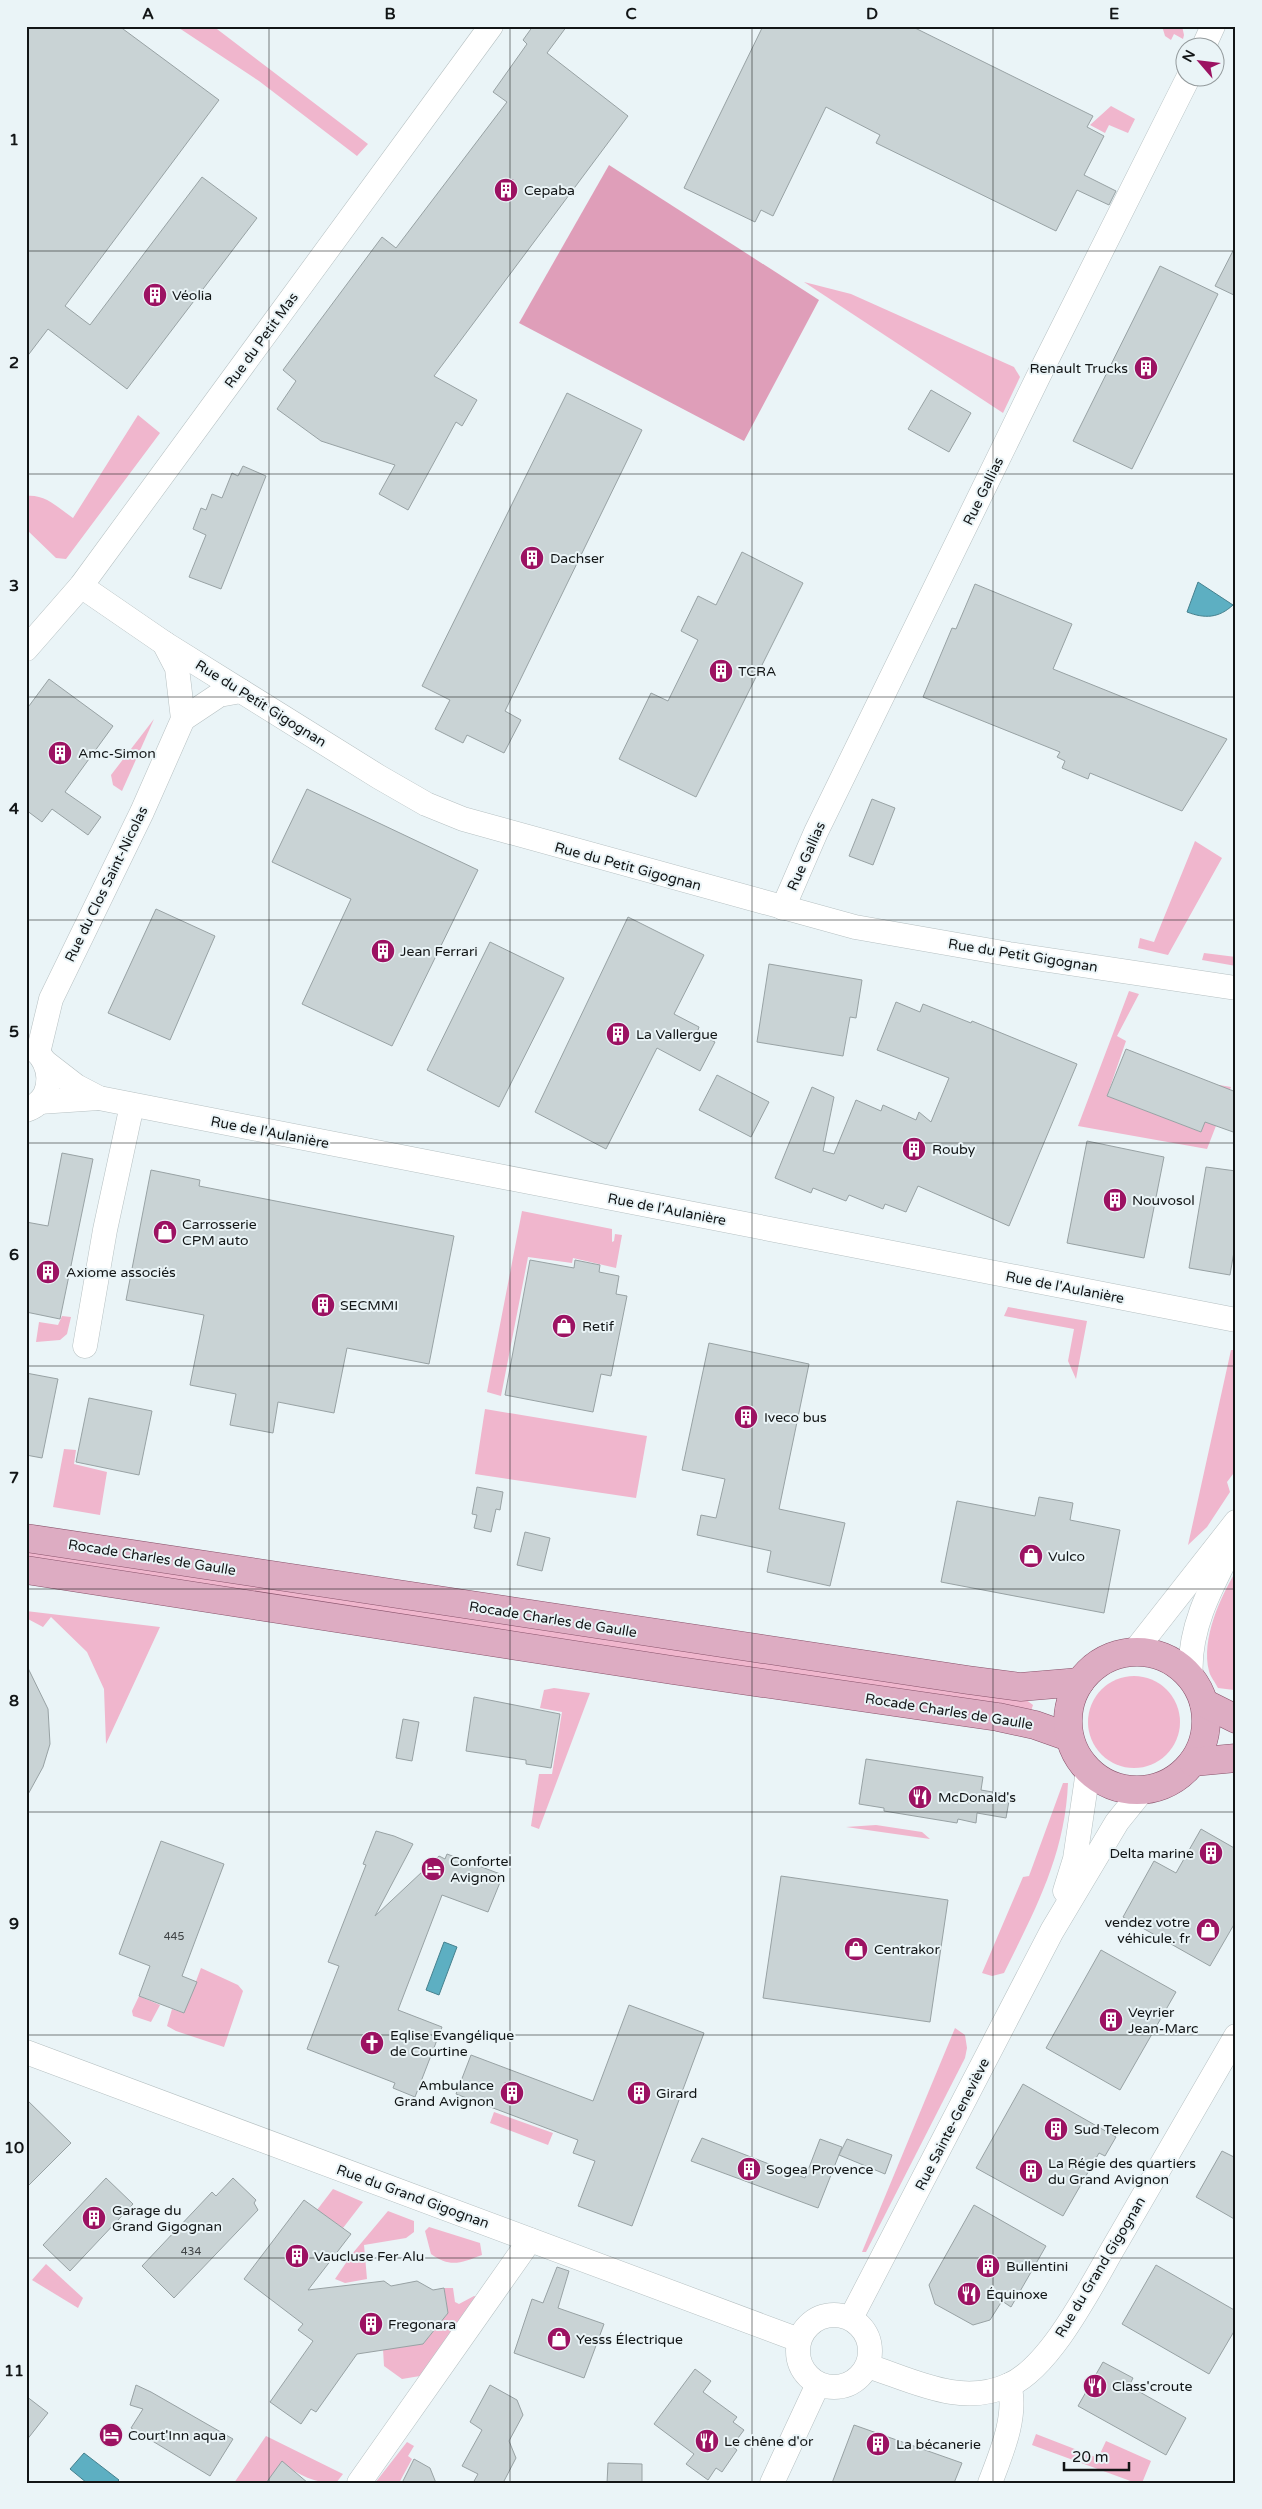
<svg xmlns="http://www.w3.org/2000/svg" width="1262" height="2509" viewBox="0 0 1262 2509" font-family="'Varela Round',sans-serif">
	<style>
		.green { fill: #f0b6cd }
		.forest { fill: #df9eb9 }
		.water { fill: #5dafc2; stroke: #46818e }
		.building { fill: #c9d3d5; stroke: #98a2a4 }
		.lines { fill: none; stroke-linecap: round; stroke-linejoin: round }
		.street-casing { stroke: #b6c0c2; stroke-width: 25 }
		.primary-casing { stroke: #88536b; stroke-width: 29 }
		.street { stroke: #fff; stroke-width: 24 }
		.primary { stroke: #ddacc2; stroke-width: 28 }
		.grid { fill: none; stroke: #121516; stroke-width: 1; stroke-opacity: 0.55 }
		.labels { text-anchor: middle; stroke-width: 4; stroke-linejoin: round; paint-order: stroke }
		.number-label { font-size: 11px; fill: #404446 }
		.poi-label { font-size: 14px; fill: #121516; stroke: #eaf4f7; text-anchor: start }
		.street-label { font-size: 14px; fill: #121516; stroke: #eaf4f7 }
		.neatline { fill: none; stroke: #121516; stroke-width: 2 }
		.grid-label { font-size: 16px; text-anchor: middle; font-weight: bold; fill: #121516 }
	</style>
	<rect width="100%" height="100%" fill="#eaf4f7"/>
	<g class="green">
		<polygon points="176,26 213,26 368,144 357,156 259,81"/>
		<polygon points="1162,26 1182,26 1184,35 1183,39 1174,34 1171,40 1165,36"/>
		<polygon points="1111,106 1135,119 1128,133 1109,125 1105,133 1090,125"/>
		<polygon points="804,282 851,294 1014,367 1020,377 1003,413"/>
		<path d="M138 415 160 433 66 559 56 558 26 529V496C46 494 58 508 73 518Z"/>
		<polygon points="154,719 122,791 113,785 111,775"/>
		<polygon points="1195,841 1222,858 1168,955 1138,948 1140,938 1154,942"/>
		<polygon points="1204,953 1236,957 1236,966 1202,960"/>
		<polygon points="1129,991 1139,994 1117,1036 1126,1041 1107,1096 1201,1132 1219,1085 1231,1087 1207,1149 1078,1126"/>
		<polygon points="522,1211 612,1229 612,1242 614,1241 615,1234 622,1235 616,1268 573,1258 572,1263 528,1257 501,1396 487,1392"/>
		<polygon points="1008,1307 1087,1321 1076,1379 1068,1361 1074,1329 1004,1316"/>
		<polygon points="62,1316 71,1317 67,1334 60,1340 36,1342 39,1322 58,1325"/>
		<polygon points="1231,1350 1236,1350 1236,1470 1227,1482 1230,1492 1207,1527 1188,1545"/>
		<polygon points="485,1409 647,1436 636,1498 475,1474"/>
		<polygon points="64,1449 76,1450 74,1464 107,1472 100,1515 53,1507"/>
		<polygon points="26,1546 1025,1699 1033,1705 1031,1711 26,1560"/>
		<path d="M1236 1571V1686L1234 1690 1218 1688C1215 1682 1210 1676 1209 1671 1201 1639 1220 1598 1236 1571Z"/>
		<polygon points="26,1611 160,1627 106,1744 104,1689 87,1652 51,1617 43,1627 26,1618"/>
		<circle cx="1134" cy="1722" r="46"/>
		<polygon points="554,1688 590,1693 539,1829 531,1826 539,1774 552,1774 562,1712 540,1708 544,1690"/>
		<path d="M1063 1783H1068C1065 1855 1035 1910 1004 1973L992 1976 982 1973 1023 1877 1029 1876Z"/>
		<polygon points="876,1825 922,1832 930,1839 846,1827"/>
		<polygon points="201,1968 238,1985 243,1991 224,2047 176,2031 167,2026 172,2009 184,2013"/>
		<polygon points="139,1996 160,2005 151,2022 133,2016 132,2011"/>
		<polygon points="955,2028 965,2035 967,2048 965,2058 866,2252 862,2252"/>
		<polygon points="494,2112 553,2133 548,2145 490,2123"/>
		<polygon points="333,2189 363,2202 343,2228 317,2210"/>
		<polygon points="388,2211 414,2221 414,2232 406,2238 364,2245 367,2279 345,2283 335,2279 352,2254"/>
		<path d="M429 2227 480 2243 482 2255C461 2263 450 2268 431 2254L425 2231Z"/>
		<polygon points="46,2264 83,2298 78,2308 32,2280"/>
		<polygon points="444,2288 453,2288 455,2302 459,2304 474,2296 481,2298 420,2376 402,2379 384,2366 383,2349 423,2344 448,2313"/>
		<polygon points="1036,2434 1098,2458 1106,2441 1151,2461 1142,2483 1136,2483 1032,2445"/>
		<path d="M266 2436 343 2474 336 2483C314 2483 300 2476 282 2462L266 2483H234Z"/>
		<polygon points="407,2442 414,2446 408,2456 412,2459 399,2483 375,2483"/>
	</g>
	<polygon class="forest" points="609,165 819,300 744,441 519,323"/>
	<g class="water">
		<path d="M1198 582 1233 605C1219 618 1205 619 1187 612Z"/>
		<polygon points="444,1942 457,1947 439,1995 426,1990"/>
		<polygon points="84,2453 119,2480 116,2483 87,2483 70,2469"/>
	</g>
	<g class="building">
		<polygon points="26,26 119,26 219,100 65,306 90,325 202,177 257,218 127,389 48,329 26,358"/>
		<polygon points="533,26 567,26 547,53 628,116 434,376 477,400 462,426 456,422 408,510 379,494 395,465 321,441 277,409 296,381 283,370 382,237 396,248 507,102 493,92 527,44 523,40"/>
		<polygon points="763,26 911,26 1093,116 1087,127 1104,136 1084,175 1116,191 1109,205 1077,190 1056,231 876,143 880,135 826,107 773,216 761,210 755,222 684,188"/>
		<polygon points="1236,245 1236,296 1215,286"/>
		<polygon points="1160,266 1218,294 1132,469 1073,441"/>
		<polygon points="931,390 971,413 949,452 908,429"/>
		<polygon points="567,393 642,430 505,711 521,720 504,753 467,735 463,743 435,729 450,700 422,686"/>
		<polygon points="243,466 266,476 221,589 189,577 206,535 193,529 201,508 206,510 212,494 222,498 232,473 238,476"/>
		<polygon points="742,552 803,583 696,797 619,759 651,693 668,701 698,640 681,631 698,596 716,605"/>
		<polygon points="975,584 1072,624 1053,669 1227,739 1182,811 1090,773 1088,779 1062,768 1065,761 1057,757 1060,752 923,697 952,628 956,629"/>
		<polygon points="49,679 113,726 65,792 101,817 88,835 52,809 42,822 26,810 26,710"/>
		<polygon points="307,789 478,870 392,1046 302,1004 351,899 272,862"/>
		<polygon points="872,799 895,808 873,865 849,856"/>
		<polygon points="156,909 215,936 170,1040 108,1013"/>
		<polygon points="628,917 704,955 674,1014 699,1027 697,1033 715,1042 700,1071 657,1048 606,1149 535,1112"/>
		<polygon points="490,942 564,978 499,1107 427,1070"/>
		<polygon points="769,964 862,980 856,1018 850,1017 843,1056 757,1042"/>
		<polygon points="896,1002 920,1012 923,1004 971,1023 972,1021 1077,1064 1009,1226 918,1186 906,1212 885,1204 883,1209 849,1195 846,1201 813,1188 811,1193 775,1178 812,1087 834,1097 823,1151 834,1154 856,1100 881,1111 883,1105 916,1120 919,1112 931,1122 949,1078 877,1050"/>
		<polygon points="1126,1049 1236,1092 1236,1133 1205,1122 1201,1132 1107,1096"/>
		<polygon points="717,1075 769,1102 751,1137 699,1110"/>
		<polygon points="1087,1141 1164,1157 1144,1258 1067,1243"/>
		<polygon points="62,1153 93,1159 60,1319 26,1312 26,1222 48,1226"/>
		<polygon points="1206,1167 1236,1171 1236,1240 1230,1275 1189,1268"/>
		<polygon points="151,1170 200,1180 199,1186 454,1236 429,1364 347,1348 334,1413 278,1402 273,1433 230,1425 236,1394 190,1385 204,1315 126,1300"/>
		<polygon points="530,1260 574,1268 575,1260 600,1265 599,1272 619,1276 616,1294 627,1296 611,1376 601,1374 593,1412 505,1395"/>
		<polygon points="709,1343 809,1364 779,1509 845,1523 830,1586 767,1572 771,1551 697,1535 701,1515 716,1518 725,1479 682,1470"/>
		<polygon points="26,1373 58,1379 42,1458 26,1455"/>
		<polygon points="89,1398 152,1411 139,1475 76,1462"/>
		<polygon points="477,1487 503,1492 500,1510 496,1509 491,1532 474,1528 477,1515 472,1514"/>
		<polygon points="1039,1497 1073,1503 1070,1520 1120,1530 1104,1613 941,1582 957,1501 1035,1516"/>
		<polygon points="525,1532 550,1538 542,1571 517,1565"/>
		<polygon points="26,1664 48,1709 50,1744 43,1767 26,1798"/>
		<polygon points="474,1697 560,1714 551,1768 526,1764 526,1760 466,1751"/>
		<polygon points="403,1719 419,1722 412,1761 396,1758"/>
		<polygon points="866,1759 983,1777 981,1790 1010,1795 1006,1818 977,1813 976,1823 958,1819 957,1823 884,1811 884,1808 859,1804"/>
		<polygon points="1201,1829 1236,1849 1236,1921 1210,1966 1123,1917 1154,1861 1176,1873"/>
		<polygon points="376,1831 394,1836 413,1844 375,1916 439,1856 445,1859 447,1854 503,1875 488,1912 442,1895 398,2010 442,2027 415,2097 393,2088 395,2083 307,2049 339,1966 328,1962 366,1865 363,1864"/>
		<polygon points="161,1841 224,1864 182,1976 197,1982 184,2013 139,1996 150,1966 119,1954"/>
		<polygon points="781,1876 948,1900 930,2022 763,1998"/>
		<polygon points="1101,1950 1176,1992 1120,2090 1046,2048"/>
		<polygon points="629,2005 704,2033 632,2226 578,2206 595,2161 573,2153 578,2140 456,2094 471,2055 593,2101"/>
		<polygon points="1023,2084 1116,2137 1105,2156 1099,2153 1063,2216 976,2168"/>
		<polygon points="26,2099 71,2143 26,2188"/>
		<polygon points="702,2138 805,2178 820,2139 842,2147 818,2208 691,2161"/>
		<polygon points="847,2139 892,2155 885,2174 839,2155"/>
		<polygon points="1222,2151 1236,2158 1236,2220 1196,2197"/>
		<polygon points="106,2178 133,2204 70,2271 43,2245"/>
		<polygon points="233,2178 256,2200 254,2203 258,2210 174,2298 142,2266 212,2192 216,2196"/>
		<polygon points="304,2200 351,2234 308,2290 384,2281 391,2286 417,2281 433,2290 444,2288 448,2313 423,2344 357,2354 316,2412 311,2409 301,2424 270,2402 313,2341 298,2330 303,2324 244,2279"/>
		<polygon points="974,2205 1046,2246 1011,2307 1002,2301 990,2320 973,2325 935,2304 929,2285"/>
		<polygon points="1156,2265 1236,2311 1236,2328 1209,2374 1122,2324"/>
		<polygon points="557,2267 569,2271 558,2308 604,2324 584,2378 514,2353 532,2299 543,2303"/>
		<polygon points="1103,2362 1133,2378 1129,2386 1186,2418 1166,2455 1078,2406"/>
		<polygon points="695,2369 711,2381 703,2392 737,2417 733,2422 744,2430 732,2446 737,2450 722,2472 716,2468 708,2480 686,2464 694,2454 654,2424"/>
		<polygon points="136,2385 151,2392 233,2439 210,2476 131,2428 143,2409 130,2405"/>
		<polygon points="490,2385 517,2400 523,2415 509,2441 516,2458 503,2483 473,2483 478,2474 462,2466 482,2430 470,2422"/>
		<polygon points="26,2396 48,2413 26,2441"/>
		<polygon points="854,2425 962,2463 954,2483 832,2483"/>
		<polygon points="414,2459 430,2468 436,2483 402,2483"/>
		<polygon points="282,2461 308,2483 266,2483"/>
		<polygon points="608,2463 642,2464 642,2483 607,2483"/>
	</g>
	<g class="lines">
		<g class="street-casing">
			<g id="street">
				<polyline points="1203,48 1213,26"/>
				<polyline points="81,586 164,643 379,777 426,804 463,819 855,927 1009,954 1236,988"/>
				<polyline points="26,649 81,586 491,26"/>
				<polyline points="183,719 219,695 241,691"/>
				<polyline points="783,908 816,832 1041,371 1188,78"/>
				<polyline points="38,1053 51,999 142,812 183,719 177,668 164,643"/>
				<polyline points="45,1062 76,1086 99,1098 1236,1320"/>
				<polyline points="39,1102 99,1098"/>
				<path d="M26 1110C51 1102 54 1074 40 1055"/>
				<polyline points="85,1346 105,1230 132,1105"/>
				<polyline points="1134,1652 1236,1522"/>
				<path d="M1191 1678C1187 1628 1213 1583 1236 1539"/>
				<polyline points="1065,1891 1075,1859 1088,1771"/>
				<polyline points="26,2052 799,2340"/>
				<circle cx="834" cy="2351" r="36"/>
				<polyline points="851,2318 1052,1931 1117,1822 1142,1791"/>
				<path d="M868 2366C914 2381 961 2407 1009 2385 1051 2367 1092 2284 1115 2245 1155 2176 1195 2106 1236 2036"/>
				<polyline points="359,2483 530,2240"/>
				<polyline points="772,2483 818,2384"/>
				<path d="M990 2483C1001 2454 1018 2415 1009 2385"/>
			</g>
		</g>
		<g class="primary-casing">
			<g id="primary">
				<polyline points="26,1538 968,1680 1020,1687 1080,1682"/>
				<polyline points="26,1570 672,1670 998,1717 1035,1725 1069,1737"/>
				<circle cx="1137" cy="1721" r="69"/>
				<polyline points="1204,1703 1236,1719"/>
				<polyline points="1193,1762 1236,1758"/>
			</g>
		</g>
		<use href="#street" class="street"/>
		<use href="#primary" class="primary"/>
	</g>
	<path class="grid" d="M269 26V2483M510 26V2483M752 26V2483M993 26V2483M26 251H1236M26 474H1236M26 697H1236M26 920H1236M26 1143H1236M26 1366H1236M26 1589H1236M26 1812H1236M26 2035H1236M26 2258H1236"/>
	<defs>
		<g id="building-disc" transform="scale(1.25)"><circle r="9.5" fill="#9c1262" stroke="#eaf4f7"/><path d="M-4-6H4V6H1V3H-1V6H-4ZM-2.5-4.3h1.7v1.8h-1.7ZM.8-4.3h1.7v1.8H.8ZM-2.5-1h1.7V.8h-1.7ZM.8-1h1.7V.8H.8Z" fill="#fff"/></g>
		<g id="shop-disc" transform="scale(1.25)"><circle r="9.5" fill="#9c1262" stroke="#eaf4f7"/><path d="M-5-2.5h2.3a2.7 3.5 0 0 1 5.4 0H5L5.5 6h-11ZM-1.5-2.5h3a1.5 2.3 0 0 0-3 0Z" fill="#fff"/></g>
		<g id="restaurant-disc" transform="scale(1.25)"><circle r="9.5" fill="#9c1262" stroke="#eaf4f7"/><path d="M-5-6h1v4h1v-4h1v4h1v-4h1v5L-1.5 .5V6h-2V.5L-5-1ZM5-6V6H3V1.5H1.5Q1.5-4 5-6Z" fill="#fff"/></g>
		<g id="hotel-disc" transform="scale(1.25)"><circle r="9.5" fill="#9c1262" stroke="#eaf4f7"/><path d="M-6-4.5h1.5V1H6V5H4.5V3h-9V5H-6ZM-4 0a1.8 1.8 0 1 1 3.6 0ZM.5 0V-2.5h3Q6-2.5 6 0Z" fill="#fff"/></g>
		<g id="church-disc" transform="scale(1.25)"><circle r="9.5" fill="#9c1262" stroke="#eaf4f7"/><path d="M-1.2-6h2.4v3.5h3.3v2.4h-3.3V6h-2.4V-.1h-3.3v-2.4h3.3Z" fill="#fff"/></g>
	</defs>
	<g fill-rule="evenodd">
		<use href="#building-disc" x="506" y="190"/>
		<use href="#building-disc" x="155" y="295"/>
		<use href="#building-disc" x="1146" y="368"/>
		<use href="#building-disc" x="532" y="558"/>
		<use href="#building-disc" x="721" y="671"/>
		<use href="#building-disc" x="60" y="753"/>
		<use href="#building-disc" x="383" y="951"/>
		<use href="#building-disc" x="618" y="1034"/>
		<use href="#building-disc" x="914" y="1149"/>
		<use href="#building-disc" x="1115" y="1200"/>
		<use href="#shop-disc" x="165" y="1232"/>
		<use href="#building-disc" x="48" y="1272"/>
		<use href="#building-disc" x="323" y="1305"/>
		<use href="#shop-disc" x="564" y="1326"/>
		<use href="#building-disc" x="746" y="1417"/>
		<use href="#shop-disc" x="1031" y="1556"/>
		<use href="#restaurant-disc" x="920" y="1797"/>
		<use href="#building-disc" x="1211" y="1853"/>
		<use href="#hotel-disc" x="433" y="1869"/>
		<use href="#shop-disc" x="1208" y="1930"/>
		<use href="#shop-disc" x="856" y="1949"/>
		<use href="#building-disc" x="1111" y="2020"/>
		<use href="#church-disc" x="372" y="2043"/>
		<use href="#building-disc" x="512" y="2093"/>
		<use href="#building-disc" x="639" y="2093"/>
		<use href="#building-disc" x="1056" y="2129"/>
		<use href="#building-disc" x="749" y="2169"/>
		<use href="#building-disc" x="1031" y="2171"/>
		<use href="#building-disc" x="94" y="2218"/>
		<use href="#building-disc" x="297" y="2256"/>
		<use href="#building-disc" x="988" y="2266"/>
		<use href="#restaurant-disc" x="969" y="2294"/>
		<use href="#building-disc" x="371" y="2324"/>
		<use href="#shop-disc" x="559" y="2339"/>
		<use href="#restaurant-disc" x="1095" y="2386"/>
		<use href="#hotel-disc" x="111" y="2435"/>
		<use href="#restaurant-disc" x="707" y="2441"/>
		<use href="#building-disc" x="878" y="2444"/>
	</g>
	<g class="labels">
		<g class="number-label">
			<text x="174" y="1940">445</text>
			<text x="191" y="2255">434</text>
		</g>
		<g class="poi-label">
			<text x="524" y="195">Cepaba</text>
			<text x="172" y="300">Véolia</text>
			<text x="1128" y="373" text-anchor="end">Renault Trucks</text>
			<text x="550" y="563">Dachser</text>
			<text x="738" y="676">TCRA</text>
			<text x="78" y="758">Amc-Simon</text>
			<text x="400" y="956">Jean Ferrari</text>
			<text x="636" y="1039">La Vallergue</text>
			<text x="932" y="1154">Rouby</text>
			<text x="1132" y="1205">Nouvosol</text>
			<text x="182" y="1229">Carrosserie<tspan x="182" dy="16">CPM auto</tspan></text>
			<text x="66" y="1277">Axiome associés</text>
			<text x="340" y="1310">SECMMI</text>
			<text x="582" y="1331">Retif</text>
			<text x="764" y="1422">Iveco bus</text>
			<text x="1048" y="1561">Vulco</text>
			<text x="938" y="1802">McDonald's</text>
			<text x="1194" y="1858" text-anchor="end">Delta marine</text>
			<text x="450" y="1866">Confortel<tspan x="450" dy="16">Avignon</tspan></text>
			<text x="1190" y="1927" text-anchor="end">vendez votre<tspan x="1190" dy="16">véhicule. fr</tspan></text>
			<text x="874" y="1954">Centrakor</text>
			<text x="1128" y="2017">Veyrier<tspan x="1128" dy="16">Jean-Marc</tspan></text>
			<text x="390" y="2040">Eqlise Evangélique<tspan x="390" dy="16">de Courtine</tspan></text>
			<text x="494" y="2090" text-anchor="end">Ambulance<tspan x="494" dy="16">Grand Avignon</tspan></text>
			<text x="656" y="2098">Girard</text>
			<text x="1074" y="2134">Sud Telecom</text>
			<text x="1048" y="2168">La Régie des quartiers<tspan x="1048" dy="16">du Grand Avignon</tspan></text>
			<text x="766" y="2174">Sogea Provence</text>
			<text x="112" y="2215">Garage du<tspan x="112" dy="16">Grand Gigognan</tspan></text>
			<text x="314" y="2261">Vaucluse Fer Alu</text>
			<text x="1006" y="2271">Bullentini</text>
			<text x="986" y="2299">Équinoxe</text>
			<text x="388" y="2329">Fregonara</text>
			<text x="576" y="2344">Yesss Électrique</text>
			<text x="1112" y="2391">Class'croute</text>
			<text x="128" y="2440">Court'Inn aqua</text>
			<text x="724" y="2446">Le chêne d'or</text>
			<text x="896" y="2449">La bécanerie</text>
		</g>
		<g class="street-label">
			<text transform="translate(261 340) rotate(-54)" y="5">Rue du Petit Mas</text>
			<text transform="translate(983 491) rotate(-64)" y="5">Rue Gallias</text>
			<text transform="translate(261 703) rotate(32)" y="5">Rue du Petit Gigognan</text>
			<text transform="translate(806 856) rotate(-66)" y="5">Rue Gallias</text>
			<text transform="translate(628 866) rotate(15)" y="5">Rue du Petit Gigognan</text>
			<text transform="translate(106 884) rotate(-64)" y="5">Rue du Clos Saint-Nicolas</text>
			<text transform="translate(1023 955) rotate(9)" y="5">Rue du Petit Gigognan</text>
			<text transform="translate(270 1132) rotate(11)" y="5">Rue de l'Aulanière</text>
			<text transform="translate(667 1209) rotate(11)" y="5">Rue de l'Aulanière</text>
			<text transform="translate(1065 1287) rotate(11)" y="5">Rue de l'Aulanière</text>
			<text transform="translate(152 1557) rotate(9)" y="5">Rocade Charles de Gaulle</text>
			<text transform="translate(553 1619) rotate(9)" y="5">Rocade Charles de Gaulle</text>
			<text transform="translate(949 1711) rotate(9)" y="5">Rocade Charles de Gaulle</text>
			<text transform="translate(952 2124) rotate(-63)" y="5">Rue Sainte-Geneviève</text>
			<text transform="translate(413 2196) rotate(20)" y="5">Rue du Grand Gigognan</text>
			<text transform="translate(1100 2267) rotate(-59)" y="5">Rue du Grand Gigognan</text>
		</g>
	</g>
	<rect width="1262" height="2509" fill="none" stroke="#eaf4f7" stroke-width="55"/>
	<g transform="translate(1200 62) rotate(298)"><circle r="24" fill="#eaf4f7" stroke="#949b9d"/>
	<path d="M0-4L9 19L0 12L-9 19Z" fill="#9c1262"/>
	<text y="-8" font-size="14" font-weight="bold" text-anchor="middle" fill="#121516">N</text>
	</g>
	<path d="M1064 2462v8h65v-8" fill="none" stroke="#121516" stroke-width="2.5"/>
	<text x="1072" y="2462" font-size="15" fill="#121516" stroke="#eaf4f7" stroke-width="4" paint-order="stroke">20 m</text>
	<rect x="28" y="28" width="1206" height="2454" class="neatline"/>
	<g class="grid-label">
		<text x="148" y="19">A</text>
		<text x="390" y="19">B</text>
		<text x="631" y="19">C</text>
		<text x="872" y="19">D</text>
		<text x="1114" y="19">E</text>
		<text x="14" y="145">1</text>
		<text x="14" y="368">2</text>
		<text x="14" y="591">3</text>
		<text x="14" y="814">4</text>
		<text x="14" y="1037">5</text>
		<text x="14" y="1260">6</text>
		<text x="14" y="1483">7</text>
		<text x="14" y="1706">8</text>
		<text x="14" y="1929">9</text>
		<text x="14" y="2153">10</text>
		<text x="14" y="2376">11</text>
	</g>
</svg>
